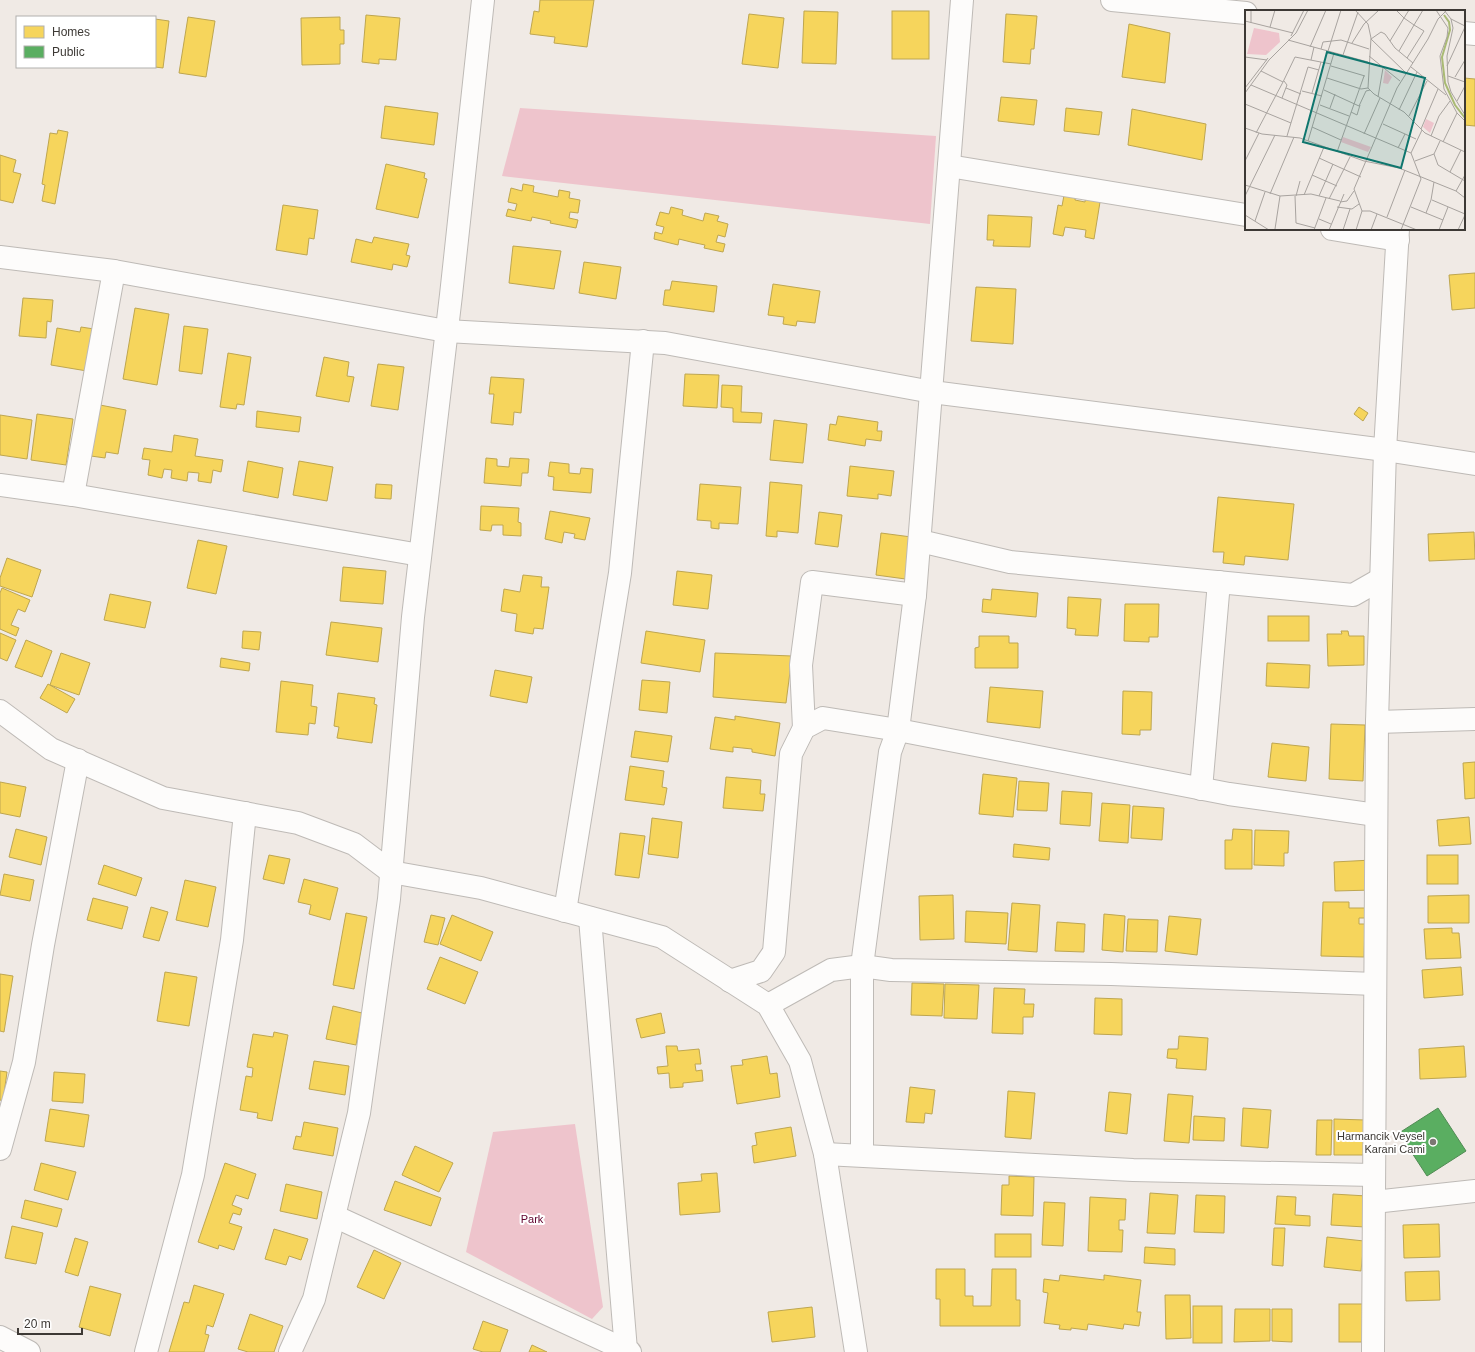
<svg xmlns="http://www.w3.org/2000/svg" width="1475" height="1352" viewBox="0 0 1475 1352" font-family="Arial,sans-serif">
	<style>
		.green { fill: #eec4cc }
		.homes { fill: #f6d55c; stroke: #bea650 }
		.public { fill: #5aae61; stroke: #518b54 }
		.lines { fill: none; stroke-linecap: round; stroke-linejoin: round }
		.minor-casing { stroke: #bebab6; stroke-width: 24 }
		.minor { stroke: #fdfcfb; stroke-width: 22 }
		.poi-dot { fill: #7c7773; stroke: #fff; stroke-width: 1.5 }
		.labels { text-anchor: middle; stroke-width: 4; stroke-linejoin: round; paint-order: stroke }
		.poi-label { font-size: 11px; fill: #3d3935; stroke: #fff; text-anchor: end }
		.park-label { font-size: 11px; fill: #5f002d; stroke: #fff }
		.inset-river { fill: none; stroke: #a9ba74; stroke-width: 2 }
		.inset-road { fill: none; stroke: #a8a39f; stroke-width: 1 }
		.view { fill: #0f766e; fill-opacity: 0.15; stroke: #0f766e; stroke-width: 2 }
		.inset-edge { fill: none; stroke: #3d3935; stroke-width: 2 }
	</style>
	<rect width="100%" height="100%" fill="#f0eae5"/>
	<g class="green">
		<polygon points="520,108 936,136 930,224 502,176"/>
		<polygon points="575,1124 603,1307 592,1319 466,1252 493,1132"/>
	</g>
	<g class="homes">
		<polygon points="540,0 594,0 587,47 554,43 555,37 530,34 534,11 539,12"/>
		<polygon points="804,11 838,12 836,64 802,63"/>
		<rect x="892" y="11" width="37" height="48"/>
		<polygon points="749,14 784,18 778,68 742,64"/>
		<polygon points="1006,14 1037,16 1034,49 1031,49 1030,64 1003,62"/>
		<polygon points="366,15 400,18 396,60 379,59 379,64 362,62"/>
		<polygon points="188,17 215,21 206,77 179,73"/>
		<polygon points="340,17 340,30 344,30 344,44 340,44 340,64 302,65 301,18"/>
		<polygon points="155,19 169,21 163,68 155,67"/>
		<polygon points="1129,24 1170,33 1165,83 1122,77"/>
		<polygon points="1464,78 1475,79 1475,126 1464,125"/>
		<polygon points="1001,97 1037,100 1034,125 998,121"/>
		<polygon points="385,106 438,113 434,145 381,138"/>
		<polygon points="1066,108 1102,112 1099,135 1064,131"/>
		<polygon points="1132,109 1206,124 1202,160 1128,145"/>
		<polygon points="58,130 68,132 55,204 42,201 45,185 42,184 50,133 57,134"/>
		<polygon points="0,155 16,160 13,172 21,174 13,203 0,200"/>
		<polygon points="386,164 425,173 424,178 427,179 418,218 376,209"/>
		<polygon points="523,184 534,186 533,192 558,197 559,190 570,192 569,198 580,200 578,213 570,212 569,218 578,220 576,228 550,223 551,221 532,217 531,221 506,216 508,209 515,211 517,204 508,202 511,188 522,191"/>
		<polygon points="1065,190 1076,192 1075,200 1085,202 1086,193 1101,196 1094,239 1085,237 1086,230 1065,227 1063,236 1053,234 1058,205 1062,206"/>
		<polygon points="283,205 318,210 314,239 309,238 307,255 276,250"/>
		<polygon points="671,207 683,210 682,215 703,221 705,213 719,216 717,221 728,224 725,237 718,235 716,242 725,244 723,252 704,248 705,245 691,242 679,239 678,245 654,239 655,232 662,234 664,227 656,225 660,212 669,214"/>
		<polygon points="988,215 1032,217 1030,247 993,246 994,240 987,240"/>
		<polygon points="374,237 409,244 406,255 410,256 407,267 393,264 392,270 351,262 356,239 372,243"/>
		<polygon points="513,246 561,251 554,289 509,283"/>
		<polygon points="584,262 621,267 616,299 579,293"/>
		<polygon points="1475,273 1475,308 1452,310 1449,275"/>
		<polygon points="672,281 717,286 714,312 663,305 665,290 670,290"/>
		<polygon points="773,284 820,291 815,323 797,321 796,326 783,324 784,317 768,315"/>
		<polygon points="976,287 1016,289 1013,344 971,341"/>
		<polygon points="23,298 53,300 51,322 47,321 46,338 19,336"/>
		<polygon points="135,308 169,314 157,385 123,379"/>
		<polygon points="184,326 208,329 202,374 179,371"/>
		<polygon points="81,327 94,329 87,371 51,365 57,328 80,332"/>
		<polygon points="228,353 251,357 244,405 237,404 236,409 220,407"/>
		<polygon points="324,357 349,362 347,376 354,377 349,402 316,396"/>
		<polygon points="378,364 404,367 398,410 371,406"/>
		<polygon points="685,374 719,375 717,408 683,406"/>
		<polygon points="491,377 524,379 521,413 514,412 513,425 491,423 494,394 489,394"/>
		<polygon points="722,385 742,386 741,412 762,413 761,423 733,422 733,408 721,407"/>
		<polygon points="100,405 126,410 118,454 106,452 105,458 91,456"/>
		<polygon points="1359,407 1368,413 1363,421 1354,414"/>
		<polygon points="257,411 301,417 299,432 256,427"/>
		<polygon points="37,414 73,419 66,465 31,460"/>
		<polygon points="0,415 32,420 27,459 0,455"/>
		<polygon points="838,416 878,422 877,431 882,431 881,441 866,439 865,446 828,440 830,424 836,425"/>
		<polygon points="774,420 807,424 803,463 770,460"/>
		<polygon points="174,435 198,439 195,456 223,460 221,472 213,470 211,483 198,481 199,473 188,472 187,481 171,478 172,470 164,469 162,478 148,475 150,460 142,459 144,448 172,452"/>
		<polygon points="486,458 497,459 497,466 509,467 510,458 529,459 528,473 522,473 521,486 484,483"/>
		<polygon points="248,461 283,468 278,498 243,491"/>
		<polygon points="299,461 333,467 327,501 293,495"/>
		<polygon points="550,462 569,464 569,473 580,474 581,468 593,469 591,493 553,490 554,477 548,476"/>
		<polygon points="850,466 894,471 891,496 878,494 878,499 847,496"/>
		<polygon points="770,482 802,485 798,533 777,531 777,537 766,536"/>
		<polygon points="376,484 392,485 391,499 375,498"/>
		<polygon points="700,484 741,487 738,524 719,523 719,529 711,528 711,521 697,520"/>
		<polygon points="1218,497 1294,504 1288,560 1245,556 1244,565 1223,563 1224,552 1213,552"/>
		<polygon points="481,506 519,508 518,522 521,523 521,536 503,535 503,525 492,525 491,531 480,530"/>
		<polygon points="550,511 590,518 585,540 574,538 575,534 564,532 562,543 545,539"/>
		<polygon points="819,512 842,515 838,547 815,544"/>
		<polygon points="1474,532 1475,559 1429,561 1428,534"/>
		<polygon points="881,533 919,538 913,580 876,575"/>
		<polygon points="198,540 227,546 216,594 187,588"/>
		<polygon points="7,558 41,570 32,597 0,586 0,578"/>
		<polygon points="343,567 386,571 383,604 340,601"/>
		<polygon points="677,571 712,575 708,609 673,605"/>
		<polygon points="523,575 542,577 541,587 549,587 543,629 534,628 533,634 515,631 517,614 501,611 504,589 520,592"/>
		<polygon points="2,588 30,600 25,612 18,609 11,625 19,628 16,636 0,629 0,593"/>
		<polygon points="992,589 1038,593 1036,617 982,612 983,599 991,600"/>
		<polygon points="110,594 151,602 145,628 104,620"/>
		<polygon points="1068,597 1101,599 1098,636 1075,635 1076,629 1067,628"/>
		<polygon points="1125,604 1159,604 1158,637 1149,637 1149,642 1124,641"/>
		<rect x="1268" y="616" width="41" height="25"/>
		<polygon points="331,622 382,628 378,662 326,655"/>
		<polygon points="243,631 261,632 259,650 242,648"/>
		<polygon points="646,631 705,640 700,672 641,663"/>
		<polygon points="1341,631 1348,631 1349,636 1364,636 1364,665 1328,666 1327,634 1342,634"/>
		<polygon points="0,633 16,640 7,661 0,658"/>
		<polygon points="979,636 1009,636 1009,643 1018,643 1018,668 975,668 975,648 979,647"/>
		<polygon points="26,640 52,651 42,677 15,667"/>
		<polygon points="61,653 90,663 79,695 50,685"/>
		<polygon points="715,653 792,656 786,703 713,697"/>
		<polygon points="221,658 250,663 249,671 220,667"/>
		<polygon points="1267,663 1310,665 1309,688 1266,686"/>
		<polygon points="495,670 532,677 527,703 490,696"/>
		<polygon points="642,680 670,682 667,713 639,710"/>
		<polygon points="281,681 313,685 311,706 317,707 315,724 309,723 308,735 276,732"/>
		<polygon points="48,684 75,699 67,713 40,698"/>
		<polygon points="990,687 1043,691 1040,728 987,722"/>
		<polygon points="1123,691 1152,692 1151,730 1140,730 1140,735 1122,734"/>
		<polygon points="338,693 375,698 374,704 377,705 372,743 337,738 339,727 334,726"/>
		<polygon points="735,716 780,723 775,756 752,752 752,749 733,747 733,752 710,749 715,717 735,720"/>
		<polygon points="1331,724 1365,725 1363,781 1329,779"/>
		<polygon points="635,731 672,736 668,762 631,757"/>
		<polygon points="1272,743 1309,747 1306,781 1268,777"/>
		<polygon points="1475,762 1475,798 1465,799 1463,763"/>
		<polygon points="630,766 664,771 662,787 667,788 664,805 625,800"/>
		<polygon points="983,774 1017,778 1013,817 979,814"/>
		<polygon points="726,777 761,780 760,794 765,794 763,811 723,808"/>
		<polygon points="1019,781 1049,783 1047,811 1017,810"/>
		<polygon points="0,782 26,787 20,817 0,813"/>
		<polygon points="1062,791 1092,793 1090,826 1060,824"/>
		<polygon points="1102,803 1130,805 1128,843 1099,841"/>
		<polygon points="1133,806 1164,808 1162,840 1131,838"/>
		<polygon points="1469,817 1471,844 1439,846 1437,820"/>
		<polygon points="652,818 682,822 678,858 648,854"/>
		<polygon points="16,829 47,837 41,865 9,857"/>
		<polygon points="1233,829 1252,830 1252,869 1225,869 1225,840 1232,840"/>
		<polygon points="1255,830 1289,831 1288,853 1284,853 1284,866 1254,865"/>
		<polygon points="620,833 645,836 639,878 615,875"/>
		<polygon points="1014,844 1050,848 1049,860 1013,857"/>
		<polygon points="269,855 290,859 284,884 263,879"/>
		<rect x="1427" y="855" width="31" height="29"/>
		<polygon points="1372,860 1373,890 1335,891 1334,862"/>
		<polygon points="104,865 142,878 136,896 98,884"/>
		<polygon points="4,874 34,880 30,901 0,895"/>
		<polygon points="304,879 338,888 330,920 309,914 311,905 298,902"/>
		<polygon points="185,880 216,887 208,927 176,920"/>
		<polygon points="953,895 954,939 920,940 919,896"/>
		<polygon points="1469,895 1469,923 1428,923 1428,896"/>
		<polygon points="93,898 128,907 122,929 87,920"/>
		<polygon points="1323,902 1349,902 1349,908 1366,908 1365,918 1359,918 1359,924 1365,924 1364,957 1321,956"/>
		<polygon points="1012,903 1040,905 1037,952 1008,950"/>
		<polygon points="151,907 168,912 159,941 143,937"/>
		<polygon points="966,911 1008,913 1006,944 965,942"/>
		<polygon points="346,913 367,917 354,989 333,985"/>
		<polygon points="1104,914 1125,916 1123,952 1102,950"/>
		<polygon points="431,915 445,918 438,945 424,942"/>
		<polygon points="452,915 493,932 481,961 440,944"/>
		<polygon points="1169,916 1201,919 1197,955 1165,951"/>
		<polygon points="1128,919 1158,920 1157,952 1126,951"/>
		<polygon points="1057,922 1085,924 1084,952 1055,951"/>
		<polygon points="1452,928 1452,933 1459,933 1461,958 1426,959 1424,929"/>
		<polygon points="440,957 478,972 465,1004 427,989"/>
		<polygon points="1461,967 1463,995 1424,998 1422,970"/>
		<polygon points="165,972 197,977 189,1026 157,1021"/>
		<polygon points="0,974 13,976 4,1032 0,1031"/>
		<polygon points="912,983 944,984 942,1016 911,1015"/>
		<polygon points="945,984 979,985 977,1019 944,1018"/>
		<polygon points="994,988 1025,989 1024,1004 1034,1004 1033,1017 1023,1017 1023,1034 992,1033"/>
		<polygon points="1095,998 1122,999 1122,1035 1094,1034"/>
		<polygon points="333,1006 362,1013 356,1045 326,1039"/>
		<polygon points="661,1013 665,1033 641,1038 636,1019"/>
		<polygon points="274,1032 288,1035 272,1121 257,1118 258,1113 240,1110 246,1076 252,1077 253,1068 247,1067 253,1034 273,1037"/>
		<polygon points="1179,1036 1208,1038 1206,1070 1176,1068 1177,1059 1167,1058 1168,1049 1178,1049"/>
		<polygon points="666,1046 677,1046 678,1051 699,1049 701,1064 695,1064 696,1071 702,1070 703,1081 683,1083 683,1087 670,1088 669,1073 658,1074 657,1067 668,1066"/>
		<polygon points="1464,1046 1466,1077 1420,1079 1419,1049"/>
		<polygon points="767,1056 770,1074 777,1073 780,1097 737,1104 731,1066 743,1065 742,1060"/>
		<polygon points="314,1061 349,1066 345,1095 309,1089"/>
		<polygon points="0,1071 7,1072 3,1101 0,1100"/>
		<polygon points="54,1072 85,1074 83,1103 52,1101"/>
		<polygon points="910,1087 935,1090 932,1114 925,1113 924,1123 906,1122"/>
		<polygon points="1008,1091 1035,1093 1031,1139 1005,1137"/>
		<polygon points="1109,1092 1131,1094 1127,1134 1105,1131"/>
		<polygon points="1168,1094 1193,1096 1189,1143 1164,1141"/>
		<polygon points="1243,1108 1271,1110 1268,1148 1241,1146"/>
		<polygon points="50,1109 89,1115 84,1147 45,1141"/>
		<polygon points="1194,1116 1225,1118 1224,1141 1193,1140"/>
		<polygon points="1334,1119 1365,1120 1364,1155 1334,1155"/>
		<polygon points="1317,1120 1332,1120 1331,1155 1316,1155"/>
		<polygon points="304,1122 338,1128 333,1156 293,1149 296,1136 301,1137"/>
		<polygon points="791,1127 796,1156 754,1163 752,1146 757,1145 755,1133"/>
		<polygon points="415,1146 453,1163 439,1192 402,1175"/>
		<polygon points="41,1163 76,1172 68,1200 34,1190"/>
		<polygon points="225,1163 256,1174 248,1199 236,1195 232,1205 242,1209 240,1215 233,1213 229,1223 242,1227 234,1250 219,1245 218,1249 198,1242"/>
		<polygon points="717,1173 720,1212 680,1215 678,1183 702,1181 701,1174"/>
		<polygon points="1009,1176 1034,1177 1033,1216 1001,1215 1002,1185 1009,1185"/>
		<polygon points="395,1181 441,1198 431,1226 384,1210"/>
		<polygon points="286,1184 322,1192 317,1219 280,1211"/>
		<polygon points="1150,1193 1178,1195 1175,1234 1147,1233"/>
		<polygon points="1333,1194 1367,1196 1365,1227 1331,1225"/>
		<polygon points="1196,1195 1225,1196 1224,1233 1194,1232"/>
		<polygon points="1277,1196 1296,1197 1295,1215 1310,1216 1310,1226 1275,1224"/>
		<polygon points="1090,1197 1126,1199 1125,1220 1119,1220 1119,1230 1123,1230 1122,1252 1088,1251"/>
		<polygon points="25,1200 62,1209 57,1227 21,1218"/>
		<polygon points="1044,1202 1065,1203 1063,1246 1042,1245"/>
		<polygon points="1439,1224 1440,1257 1404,1258 1403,1225"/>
		<polygon points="12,1226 43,1233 36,1264 5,1258"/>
		<polygon points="1274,1228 1285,1228 1283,1266 1272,1265"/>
		<polygon points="274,1229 308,1239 301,1260 289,1256 286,1265 265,1259"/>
		<rect x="995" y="1234" width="36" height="23"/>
		<polygon points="1327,1237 1364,1241 1361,1271 1324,1267"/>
		<polygon points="75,1238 88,1242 78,1276 65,1272"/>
		<polygon points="1145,1247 1175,1249 1175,1265 1144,1263"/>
		<polygon points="374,1250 401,1263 384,1299 357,1287"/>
		<polygon points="936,1269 965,1269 965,1296 973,1296 973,1306 991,1306 992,1269 1016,1269 1016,1300 1020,1300 1020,1326 940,1326 940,1299 936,1299"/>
		<polygon points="1439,1271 1440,1300 1406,1301 1405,1272"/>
		<polygon points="1060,1275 1104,1280 1104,1275 1141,1280 1137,1312 1141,1312 1139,1326 1124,1324 1123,1329 1088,1324 1087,1330 1071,1328 1071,1330 1059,1329 1060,1325 1044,1323 1048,1293 1043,1292 1044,1279 1059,1281"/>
		<polygon points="194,1285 224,1294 213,1327 207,1325 205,1334 209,1335 204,1352 169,1352 184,1302 189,1303"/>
		<polygon points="90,1286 121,1294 110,1336 79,1327"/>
		<polygon points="1165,1295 1190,1295 1191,1338 1166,1339"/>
		<rect x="1339" y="1304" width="31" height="38"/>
		<rect x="1193" y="1306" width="29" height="37"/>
		<polygon points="812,1307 815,1337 772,1342 768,1312"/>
		<polygon points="1235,1309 1270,1309 1270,1341 1234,1342"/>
		<polygon points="1272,1309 1292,1309 1292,1342 1272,1341"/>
		<polygon points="250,1314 283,1326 274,1352 248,1352 238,1349"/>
		<polygon points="483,1321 508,1330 500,1352 483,1352 473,1349"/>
		<polygon points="532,1345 547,1352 529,1352"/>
	</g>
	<polygon class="public" points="1438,1108 1466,1151 1427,1176 1399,1133"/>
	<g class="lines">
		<g class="minor-casing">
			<g id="minor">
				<polyline points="1112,0 1246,13"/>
				<polyline points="1464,33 1475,34"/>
				<polyline points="949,166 1246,215"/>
				<polyline points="1332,229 1398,240"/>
				<polyline points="0,257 114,271 446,331 665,343 932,392 1385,450 1475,464"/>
				<polyline points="0,485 73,495 420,555"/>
				<polyline points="73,495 114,271"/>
				<polyline points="920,541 1010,562 1353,595 1381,579"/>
				<polyline points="0,711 51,749 163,798 298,823 354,844 391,872 481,888 662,937 768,1005 800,1061 825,1154 856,1352"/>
				<polyline points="1377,722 1475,719"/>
				<polyline points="804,728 801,665 812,582 915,595"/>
				<polyline points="1201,789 1219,582"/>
				<polyline points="565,911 620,573 643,341"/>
				<polyline points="590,918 626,1350"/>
				<polyline points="730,981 761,971 774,952 791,754 804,728 823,718 898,730 1229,794 1376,815"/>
				<polyline points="768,1005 831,970 862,966 891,970 1111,974 1375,984"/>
				<polyline points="0,1149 24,1062 43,945 78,760"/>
				<polyline points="825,1154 1133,1170 1373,1175"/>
				<polyline points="862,1155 862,966 890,752 898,730 915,595 962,0"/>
				<polyline points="1374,1202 1475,1191"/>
				<polyline points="334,1216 630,1352"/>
				<polyline points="0,1337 29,1352"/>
				<polyline points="146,1352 193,1175 232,940 245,813"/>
				<polyline points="290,1352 314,1299 359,1113 389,899 413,617 451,295 483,0"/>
				<polyline points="1373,1352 1377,722 1385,450 1398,229"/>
			</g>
		</g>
		<use href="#minor" class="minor"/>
	</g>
	<circle class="poi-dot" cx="1433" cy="1142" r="4"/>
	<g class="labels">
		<g class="poi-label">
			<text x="1425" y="1140">Harmancik Veysel<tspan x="1425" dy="13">Karani Cami</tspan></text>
		</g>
		<g class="park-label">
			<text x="532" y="1223">Park</text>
		</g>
	</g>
	<g transform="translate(1245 10)">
		<rect width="220" height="220" fill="#f0eae5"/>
		<path d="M9 18 34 23 35 32 21 45 2 44ZM140 60 147 67 143 74 138 73ZM181 109 189 113 185 123 178 117ZM98 127 126 137 123 142 96 132Z" fill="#eec4cc"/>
		<path class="inset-river" d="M199 5 204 12 205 20 197 47 200 73 210 95 220 108"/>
		<path class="inset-road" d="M110 0 123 14 126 28 123 78 129 84 159 102 180 123 220 142M151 0 159 8 164 0M191 0 203 18 202 27 195 46 199 79 212 103 220 111M199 0 206 9 208 18 202 46 203 72 206 82 220 105M206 9 220 16M0 11 48 23M6 13V0M25 17 30 0M46 26 59 0M43 30 123 52M145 31 159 8 169 15 154 41M107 33 119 14 134 0M65 37 81 0M76 39 78 32 96 30 124 39M83 41 96 0M98 45 113 2M124 46 155 71M0 47 22 50M162 48 179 21 169 15 178 0M66 50 69 37M86 56 120 66M202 56 220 17M166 57 201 85M16 61 38 72 50 47 86 54M161 63 126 29 136 22 140 24 150 38 168 53M203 66 220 72M210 67 220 50M82 68 116 79 123 78M6 75 166 143 176 169 156 220M0 78 23 48M41 78 56 84M79 80 114 96 121 81 125 80M57 81 77 86M0 83 24 50 51 23 63 0M67 83 76 52M133 87 138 58M37 88 42 75 39 71M212 91 220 76M0 94 46 113M75 95 104 106M85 98 90 84M154 100 172 62M106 102 112 105 115 95M164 106 182 71M138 114 171 129M67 117 96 130M0 118 17 124 55 128 119 151 154 158 211 181 220 188M176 119 193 79M11 123 38 72M119 124 135 88M42 126 63 57 74 60M186 126 194 106 205 91M63 131 89 43M195 131 189 144 193 155 220 171M198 132 212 103M153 138 160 124M92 142 119 66M166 143 177 120M74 148 116 167M0 151 14 123M170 151 189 144M205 162 216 140M67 165 92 176M0 175 35 186 66 184 95 191M211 181 220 165M25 184 49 127M59 185 79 137M0 186 30 125M50 186 51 213 70 218M51 186 55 171M74 186 88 154M84 189 105 147M187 190 220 204M95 192 102 191 109 181M92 197 107 199 114 194M166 197 198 210M117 201H125L172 220M181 203 186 190 189 172M0 205 24 220M142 207 160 160M74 209 86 214M10 211 20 182M30 219 35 186M69 220 81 188M84 220 99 184M98 220 105 199M111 220 117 201 109 179 152 78 183 29 193 9 202 0M126 220 132 204M194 220 203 197M213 220 220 205"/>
		<path class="view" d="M82 42 180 68 156 158 58 132Z"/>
		<rect width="220" height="220" class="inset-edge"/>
	</g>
	<rect x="16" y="16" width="140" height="52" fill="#ffffff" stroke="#b1b0ae"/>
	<rect x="24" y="26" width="20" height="12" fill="#f6d55c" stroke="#b1b0ae"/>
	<text x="52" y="36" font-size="12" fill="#3d3935">Homes</text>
	<rect x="24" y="46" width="20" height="12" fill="#5aae61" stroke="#b1b0ae"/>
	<text x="52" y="56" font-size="12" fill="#3d3935">Public</text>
	<path d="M18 1328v6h64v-6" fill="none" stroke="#3d3935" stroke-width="2"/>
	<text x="24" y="1328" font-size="12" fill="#3d3935" stroke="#ffffff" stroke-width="3" paint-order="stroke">20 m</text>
</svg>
